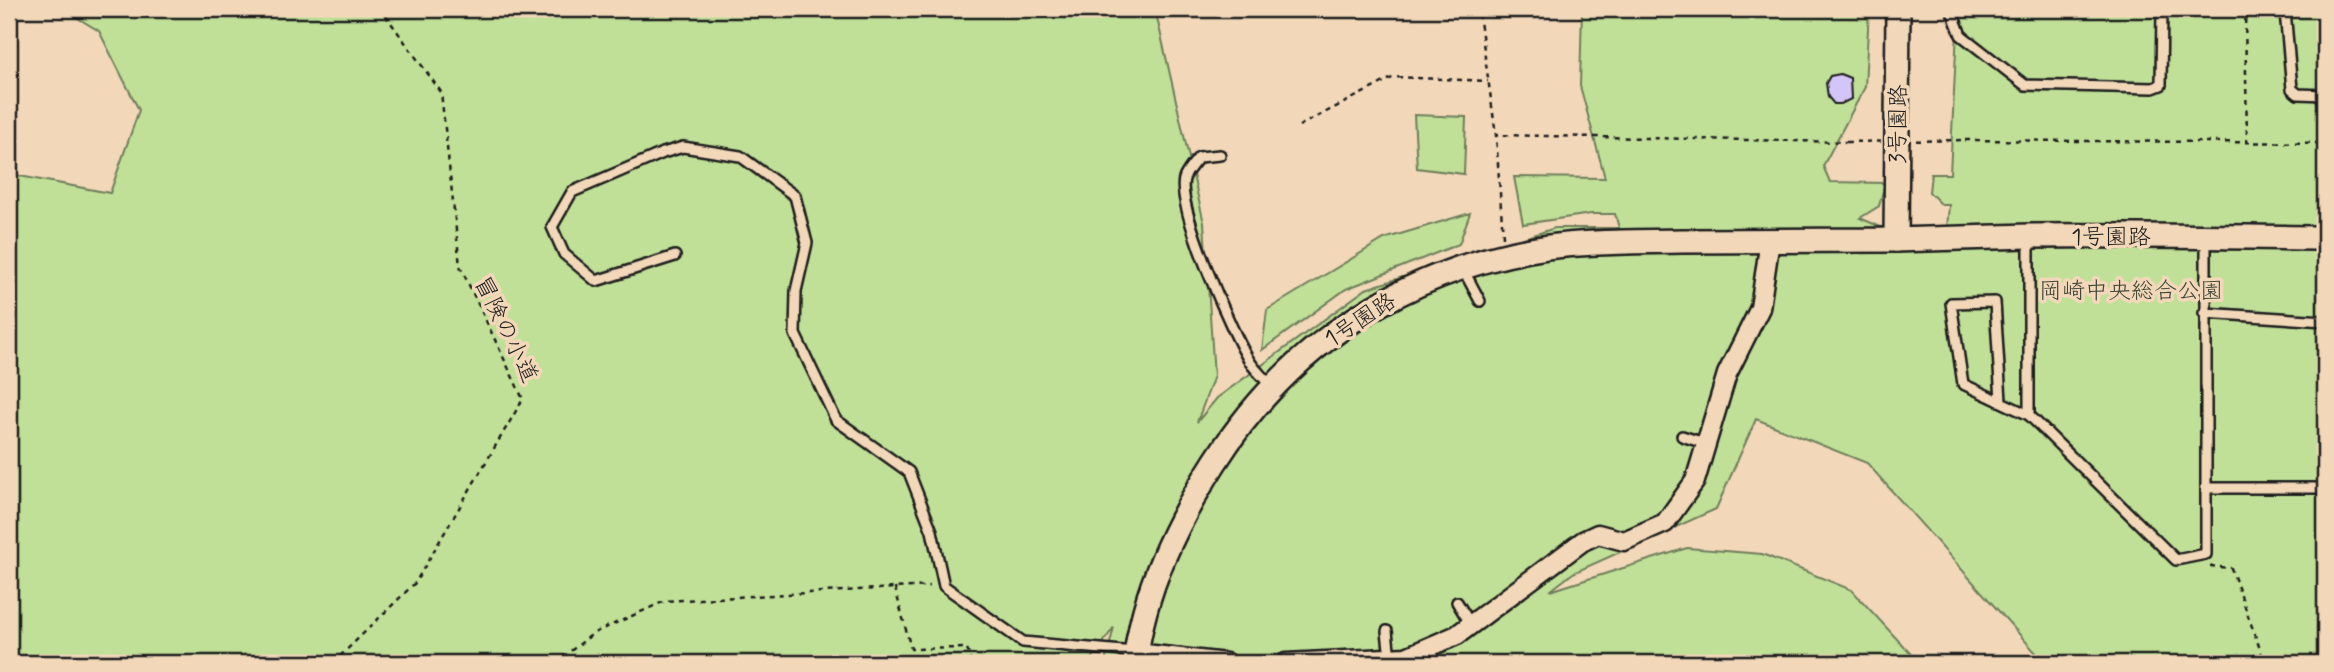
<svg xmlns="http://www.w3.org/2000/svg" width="2334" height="672" viewBox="0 0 2334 672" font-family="Mynerve,'Klee One',sans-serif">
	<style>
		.green { fill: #c0e098; stroke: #6e7e5a; stroke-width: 2 }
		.building { fill: #d3c5f7; stroke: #1c1c1c; stroke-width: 2 }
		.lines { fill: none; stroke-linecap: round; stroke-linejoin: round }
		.service-casing { stroke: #1c1c1c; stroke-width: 14 }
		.minor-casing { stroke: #1c1c1c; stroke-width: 23 }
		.tertiary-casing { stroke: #1c1c1c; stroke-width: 28 }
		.path { stroke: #1c1c1c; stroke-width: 2.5; stroke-dasharray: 5 5; stroke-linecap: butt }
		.service { stroke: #f2d8b9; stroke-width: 9 }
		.minor { stroke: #f2d8b9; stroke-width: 18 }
		.tertiary { stroke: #f2d8b9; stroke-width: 23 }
		.path-bridge { stroke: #1c1c1c; stroke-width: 2.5; stroke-dasharray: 5 5; stroke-linecap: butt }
		.labels { text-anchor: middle; stroke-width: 7; stroke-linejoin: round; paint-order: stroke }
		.street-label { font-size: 23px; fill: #1c1c1c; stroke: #f2d8b9 }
		.park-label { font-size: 23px; fill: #3d4335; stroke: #f2d8b9 }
	</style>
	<rect width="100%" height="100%" fill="#f2d8b9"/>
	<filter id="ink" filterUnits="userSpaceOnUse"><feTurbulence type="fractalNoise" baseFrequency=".0143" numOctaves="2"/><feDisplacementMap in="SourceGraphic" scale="14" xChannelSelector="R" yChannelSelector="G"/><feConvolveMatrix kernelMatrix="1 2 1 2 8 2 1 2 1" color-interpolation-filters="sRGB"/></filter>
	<g filter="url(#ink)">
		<g class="green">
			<polygon points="63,9 1155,9 1204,223 1214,376 1197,422 1217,398 1366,289 1555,228 1619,228 1615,214 1591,214 1523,224 1514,177 1605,178 1580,86 1582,9 1869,9 1865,87 1823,166 1830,182 1885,183 1879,206 1860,218 1883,228 1947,228 1949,205 1942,205 1929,192 1931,174 1950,174 1958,9 2325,9 2325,663 2045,663 1867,463 1756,419 1716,509 1573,573 1550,591 1687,548 1762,554 1852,590 1919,663 1105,663 1114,627 1089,663 9,663 9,174 110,193 139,110 99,31"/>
			<polygon points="1414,115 1466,117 1464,174 1417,168"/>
			<polygon points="1470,213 1459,244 1346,289 1262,350 1267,310 1384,239"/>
		</g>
		<polygon class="building" points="1840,74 1850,78 1851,99 1841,104 1834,104 1828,97 1826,83 1830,76"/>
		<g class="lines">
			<g class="service-casing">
				<g id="service">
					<polyline points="1951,9 1961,35 2025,85 2153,88 2161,85 2162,9"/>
					<polyline points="2266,9 2285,11 2292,9"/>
					<polyline points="2285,11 2292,89 2298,94 2325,95"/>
					<path d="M1220 155 1199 157C1194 163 1186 172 1184 179 1176 207 1233 335 1250 362 1256 371 1265 379 1272 387"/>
					<polyline points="2029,236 2029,415 2176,560 2206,554 2206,238"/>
					<polyline points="675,256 596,281 564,254 552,227 572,192 663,153 683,147 740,156 795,196 807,243 796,291 795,334 836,420 909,472 932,531 944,586 1023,642 1134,652"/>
					<polyline points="1463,269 1480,301"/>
					<polyline points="2204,313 2325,321"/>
					<polyline points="2001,401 1995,302 1951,303 1963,384 2029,415"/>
					<polyline points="1682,436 1707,444"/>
					<polyline points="2206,488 2325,488"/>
					<polyline points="1457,602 1471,625"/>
					<polyline points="1387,631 1390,658"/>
				</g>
			</g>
			<g class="minor-casing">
				<g id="minor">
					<polyline points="1136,653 1226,663"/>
					<polyline points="1286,663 1406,657 1457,635 1583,541 1598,534 1624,541 1665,523 1695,481 1727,374 1760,308 1770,240"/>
				</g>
			</g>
			<g class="tertiary-casing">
				<g id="tertiary">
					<polyline points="1896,240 1898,9"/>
					<path d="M1135 663C1143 590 1176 523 1215 462 1291 342 1408 268 1548 247 1592 241 1638 242 1682 241 1753 240 1824 241 1894 240 1939 239 1984 237 2029 236 2127 235 2226 237 2325 238"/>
				</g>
			</g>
			<g class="path">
				<polyline points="2245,9 2247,142"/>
				<polyline points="1479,14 1496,135"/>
				<polyline points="1299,126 1394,77 1488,81"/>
				<polyline points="1965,140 2325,143"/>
				<polyline points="1503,237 1496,135 1846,142"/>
				<polyline points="2210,566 2231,568 2265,663"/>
				<polyline points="895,588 911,649 967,648 971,663"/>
				<polyline points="333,663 415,583 523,399 460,266 441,92 381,9"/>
				<polyline points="555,663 594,633 665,601 930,586"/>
			</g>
			<use href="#service" class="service"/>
			<use href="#minor" class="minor"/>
			<use href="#tertiary" class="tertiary"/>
			<polyline class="path-bridge" points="1846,142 1965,140"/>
		</g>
	</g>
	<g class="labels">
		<g class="street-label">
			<text transform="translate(1897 124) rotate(-89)" y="8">3号園路</text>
			<text x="2111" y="244">1号園路</text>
			<text transform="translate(1360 319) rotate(-33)" y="8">1号園路</text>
			<text transform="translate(507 329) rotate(64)" y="8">冒険の小道</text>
		</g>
		<g class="park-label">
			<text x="2131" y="298">岡崎中央総合公園</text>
		</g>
	</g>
	<rect width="2334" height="672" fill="none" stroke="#f2d8b9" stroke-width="35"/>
	<rect x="18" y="18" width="2299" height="637" fill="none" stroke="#1c1c1c" stroke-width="2.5" filter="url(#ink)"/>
</svg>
